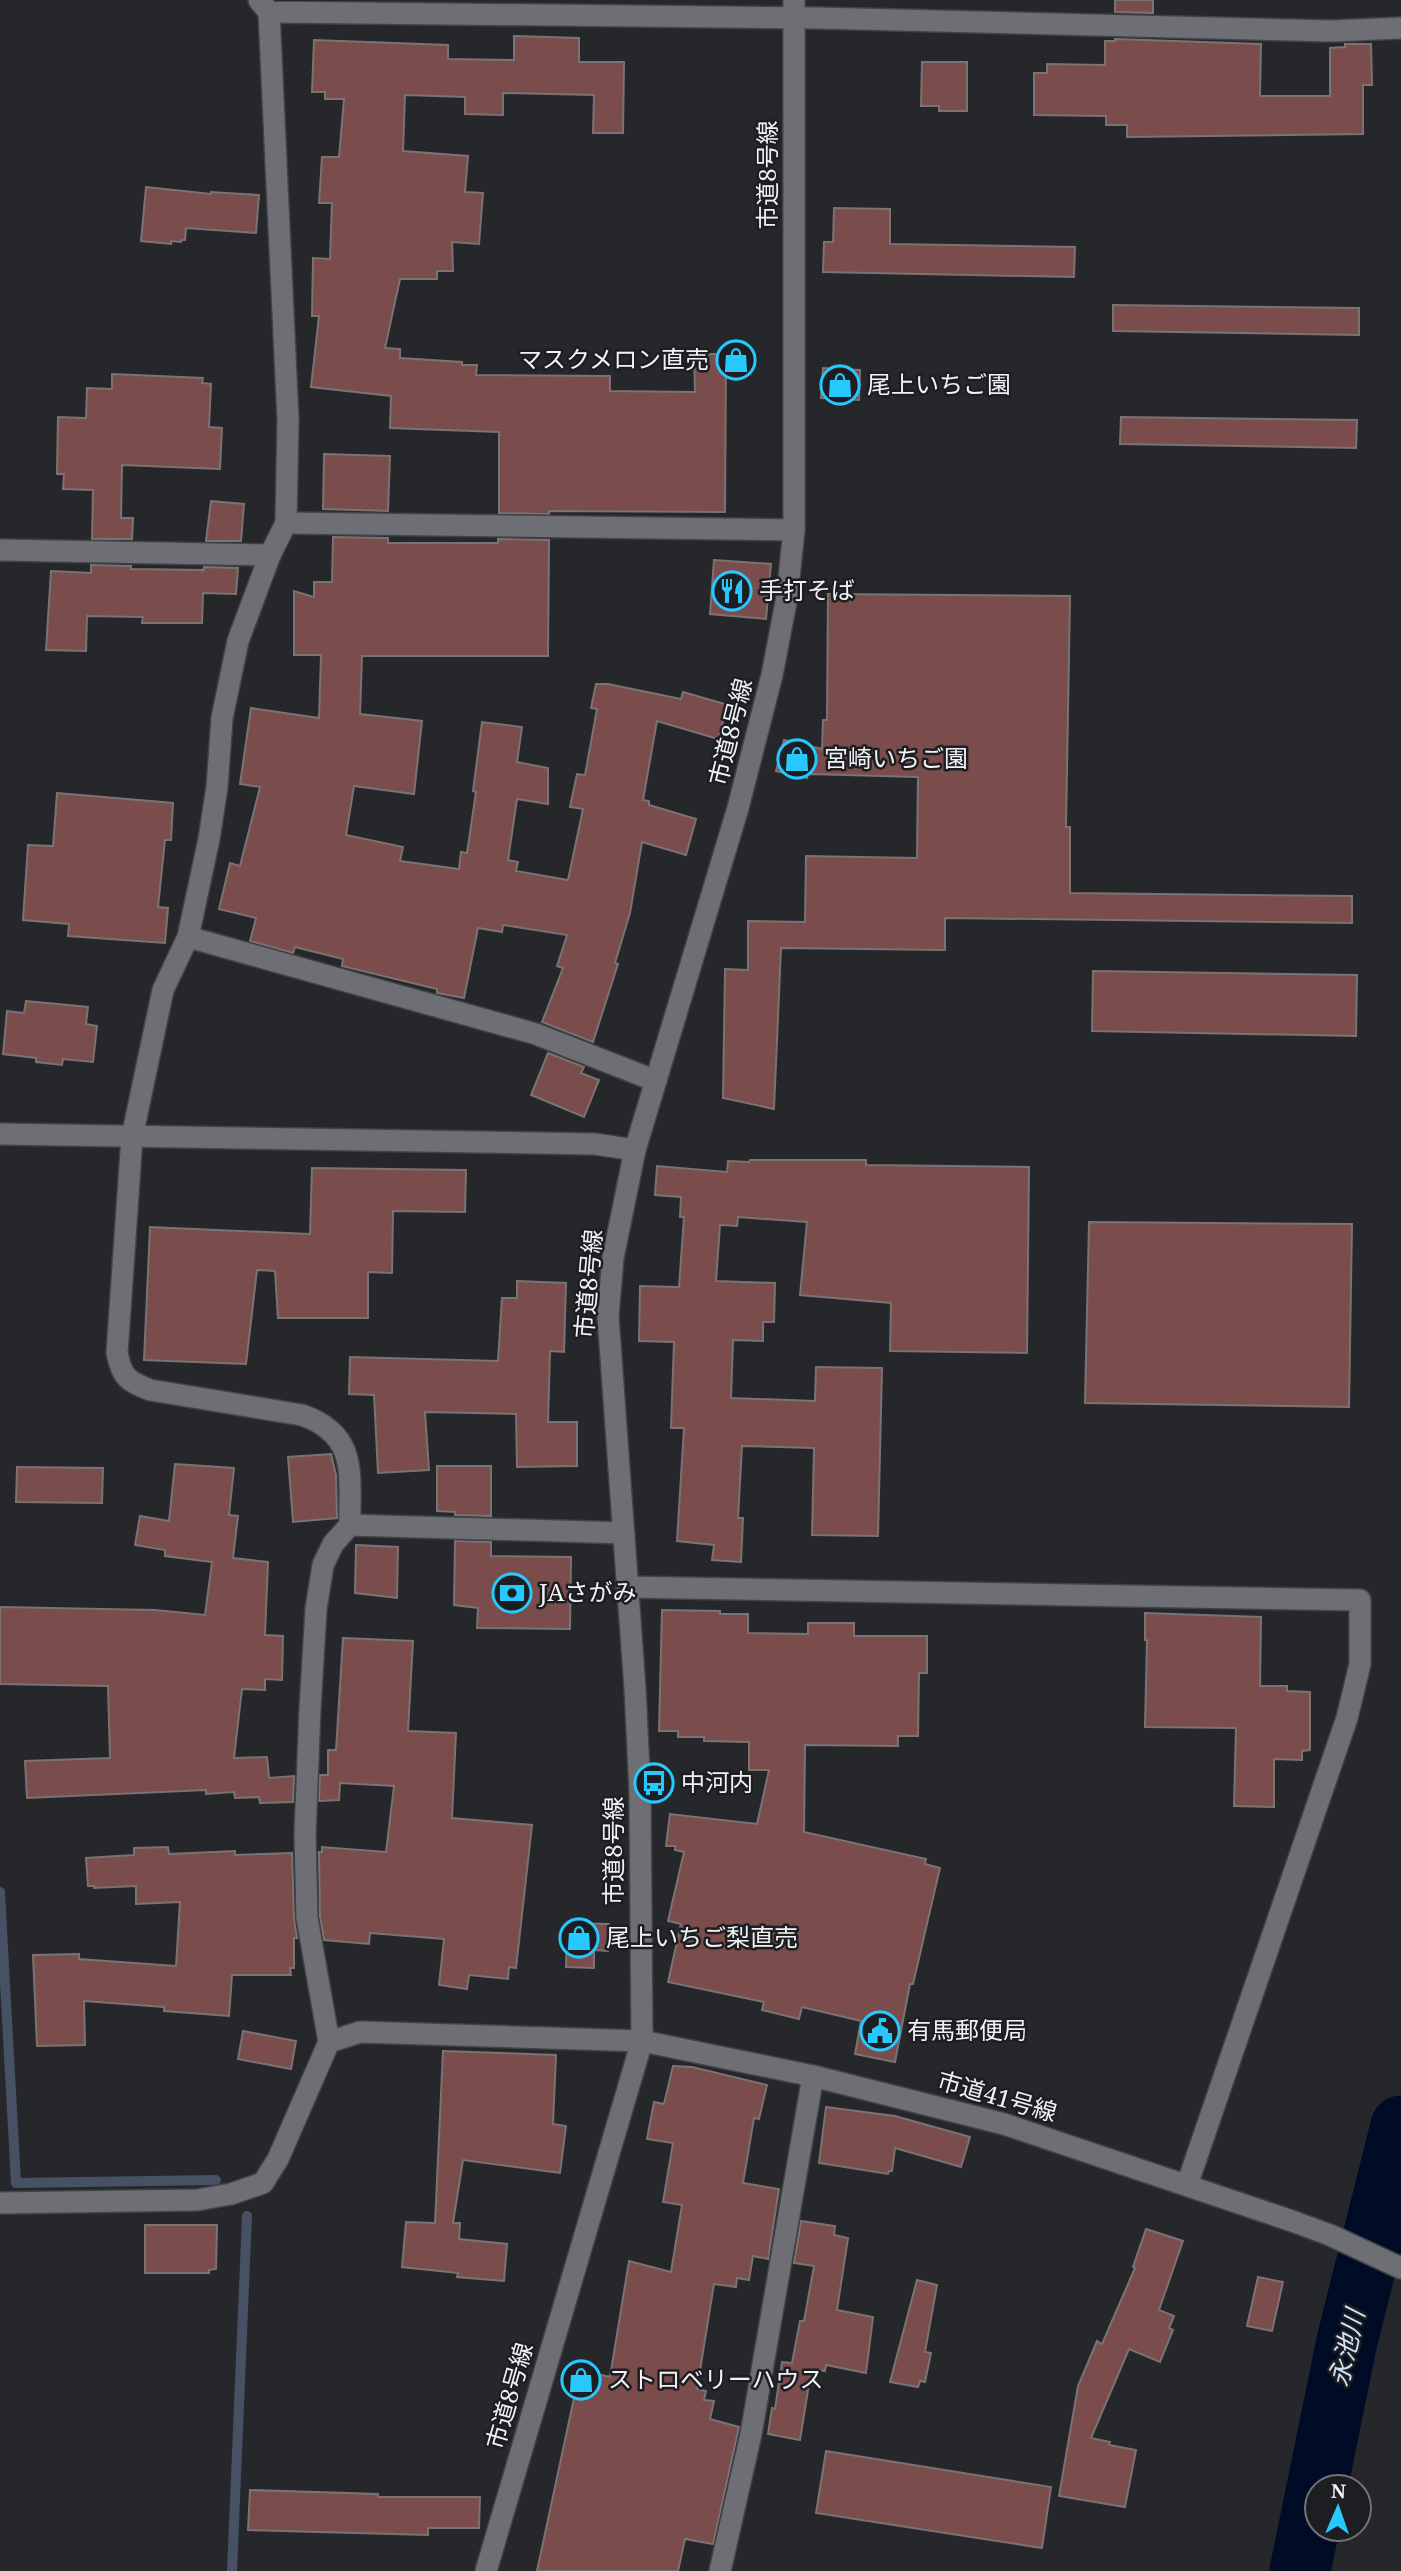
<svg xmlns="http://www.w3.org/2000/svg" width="1401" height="2571" viewBox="0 0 1401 2571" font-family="'Noto Serif','Noto Sans JP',serif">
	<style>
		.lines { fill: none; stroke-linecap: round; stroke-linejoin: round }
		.stream { stroke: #485063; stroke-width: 10 }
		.river { stroke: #000b25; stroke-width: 61 }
		.building { fill: #7a4c4b; stroke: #7a7373; stroke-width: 2 }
		.minor-casing { stroke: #414246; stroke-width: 24 }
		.tertiary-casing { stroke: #414246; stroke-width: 24 }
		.minor { stroke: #6d6f74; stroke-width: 21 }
		.tertiary { stroke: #6d6f74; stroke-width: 21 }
		.labels { text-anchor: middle; stroke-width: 5; stroke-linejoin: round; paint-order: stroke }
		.street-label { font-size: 24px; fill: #f1f2f5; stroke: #1c1e21 }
		.poi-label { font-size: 24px; fill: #f1f2f5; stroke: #1c1e21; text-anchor: start }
		.water-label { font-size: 26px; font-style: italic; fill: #cfe1f8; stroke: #1c1e21 }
	</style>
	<rect width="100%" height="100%" fill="#26272b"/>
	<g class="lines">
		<g class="stream">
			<polyline points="0,1892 16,2183 216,2180"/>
			<polyline points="232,2571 247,2216"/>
		</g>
		<polyline class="river" points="1300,2571 1347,2341 1401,2126"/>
	</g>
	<g class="building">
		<polygon points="1115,0 1153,0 1153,13 1115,12"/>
		<polygon points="514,36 579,38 579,62 624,62 623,133 593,133 594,95 503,93 503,115 465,114 465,97 405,95 403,151 468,156 465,192 483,193 479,244 452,242 453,271 437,271 437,279 400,279 385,348 400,349 400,358 462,362 462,365 477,365 476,375 610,376 610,391 695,392 694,354 726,354 725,512 549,511 549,514 499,513 499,432 390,428 391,396 311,387 319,316 312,316 313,258 330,259 332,203 319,203 322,157 339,157 344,99 325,99 325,92 312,92 314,40 448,45 448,59 514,60"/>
		<polygon points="1115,39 1261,44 1260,96 1330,96 1330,48 1345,47 1345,44 1371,44 1372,85 1363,85 1363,134 1127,137 1127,125 1106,125 1106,116 1034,115 1034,73 1047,73 1047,64 1105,65 1105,41 1115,41"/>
		<polygon points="922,62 967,62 967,111 939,111 939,106 921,106"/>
		<polygon points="146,187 211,194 211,192 259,195 256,233 186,228 185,240 182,240 181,242 171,241 171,244 141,241"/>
		<polygon points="834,208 890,209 890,244 1075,247 1074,277 823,272 824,242 833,242"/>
		<polygon points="1113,305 1359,308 1359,335 1113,331"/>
		<polygon points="823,368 860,370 859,400 821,398"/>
		<polygon points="112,374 203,378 202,383 211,384 209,427 222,428 220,469 122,465 121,518 133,518 132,539 92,539 93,490 63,489 64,474 57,474 58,417 86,418 87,388 112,389"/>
		<polygon points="1121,417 1357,420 1356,448 1120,444"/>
		<polygon points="324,454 390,456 388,511 323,509"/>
		<polygon points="211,501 244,504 241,541 206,541"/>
		<polygon points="333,537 388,538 388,543 498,543 498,539 549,540 548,656 362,656 360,714 422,721 414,794 354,786 346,835 403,847 400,861 459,869 461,852 467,853 476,792 473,791 482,722 522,727 517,762 548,768 548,804 517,799 508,860 518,862 516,871 568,880 583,809 570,807 577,774 585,775 597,709 591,708 596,684 608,684 681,699 683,692 728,705 718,739 657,721 643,800 649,801 649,805 696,819 686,855 642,842 630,913 615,963 618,964 593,1042 542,1022 563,968 557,966 567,935 503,925 502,932 478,928 464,998 437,993 437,989 342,966 343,959 295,947 293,953 250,941 256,918 219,909 230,863 240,866 260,787 240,784 251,708 319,718 321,655 294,655 294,591 314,597 314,582 332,582"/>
		<polygon points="714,560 771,564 766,619 710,614"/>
		<polygon points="91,565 131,566 131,569 203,570 203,572 204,567 238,568 236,594 203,593 202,623 142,623 143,617 87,616 86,651 46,650 51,571 91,573"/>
		<polygon points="828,594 1070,596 1066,827 1070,827 1070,893 1352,896 1352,923 945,918 945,950 781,948 774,1109 723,1098 725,969 748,970 748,921 805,922 806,856 917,858 918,777 808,774 807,778 776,771 784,740 822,749 823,720 827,720"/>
		<polygon points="57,793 173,803 171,840 165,840 158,907 168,908 165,943 68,936 69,924 23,920 28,845 53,846"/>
		<polygon points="1093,971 1357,975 1356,1036 1092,1031"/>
		<polygon points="26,1001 88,1007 86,1024 97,1026 93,1062 63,1059 62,1065 36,1062 36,1058 3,1054 7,1011 24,1013"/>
		<polygon points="548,1053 584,1067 581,1073 599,1080 584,1117 531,1095"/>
		<polygon points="750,1160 866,1160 866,1165 1029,1167 1027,1353 890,1351 891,1303 800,1295 807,1222 738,1217 737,1226 720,1225 716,1281 775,1283 774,1322 763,1322 763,1341 733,1340 731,1398 815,1401 816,1367 882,1368 878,1536 812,1535 814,1448 742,1446 738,1518 743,1518 741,1562 712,1560 714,1545 677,1541 684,1428 671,1428 674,1342 639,1341 640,1286 679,1287 684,1217 680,1217 681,1197 655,1195 657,1166 727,1172 728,1161 749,1162"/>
		<polygon points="312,1168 466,1170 465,1212 393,1211 392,1273 368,1272 368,1318 278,1318 275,1271 257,1270 246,1364 144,1360 150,1227 310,1234"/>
		<polygon points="1089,1222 1352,1224 1349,1407 1085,1403"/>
		<polygon points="517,1281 566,1283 564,1352 550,1351 548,1422 577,1422 577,1466 517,1467 516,1414 425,1412 429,1470 378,1473 374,1395 349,1394 350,1357 498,1361 502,1298 517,1298"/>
		<polygon points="331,1454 336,1475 337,1518 293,1522 288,1457"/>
		<polygon points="175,1464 234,1468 229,1515 238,1516 233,1558 268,1562 265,1635 283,1636 282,1680 265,1679 265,1690 242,1689 234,1758 267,1757 269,1778 294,1776 293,1802 260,1803 259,1797 235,1798 234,1792 206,1794 206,1790 27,1798 25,1761 110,1758 108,1686 0,1684 0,1607 155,1610 205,1615 212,1562 165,1556 165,1550 135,1545 140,1516 169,1521"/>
		<polygon points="437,1466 491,1466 491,1516 455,1515 455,1512 437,1511"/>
		<polygon points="17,1467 103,1468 102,1503 16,1502"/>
		<polygon points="455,1541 491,1542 491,1556 571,1557 570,1629 477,1628 478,1608 454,1605"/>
		<polygon points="356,1545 398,1547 397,1598 355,1593"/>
		<polygon points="662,1610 720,1611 720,1614 748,1614 748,1633 808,1634 808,1623 854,1623 854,1636 927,1636 927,1673 919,1673 918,1736 898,1736 898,1746 805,1745 804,1832 926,1859 925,1864 940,1868 913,1984 910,1984 895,2062 855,2054 861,2021 802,2007 799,2019 762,2010 764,2002 668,1982 681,1924 668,1921 684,1852 675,1850 675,1846 666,1846 670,1814 757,1824 769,1770 749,1770 749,1742 704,1741 704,1737 678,1737 678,1731 659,1731"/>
		<polygon points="1145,1613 1261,1617 1260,1686 1287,1686 1287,1691 1310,1692 1310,1750 1302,1751 1302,1760 1274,1759 1274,1807 1234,1806 1236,1728 1145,1727 1147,1640 1145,1640"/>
		<polygon points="343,1638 413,1641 408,1731 456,1733 452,1818 532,1825 516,1968 509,1967 508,1979 469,1975 467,1989 439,1985 444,1939 370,1933 369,1944 324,1940 320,1917 319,1852 322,1852 322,1847 386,1852 394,1786 340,1783 339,1800 319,1801 320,1775 328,1775 328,1750 336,1750"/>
		<polygon points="168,1847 169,1854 235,1851 235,1855 292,1853 294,1918 297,1938 294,1938 294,1968 290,1968 291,1975 232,1975 229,2016 164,2011 164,2007 84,2001 85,2045 37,2046 33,1955 79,1954 79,1959 176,1966 180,1902 136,1904 136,1886 94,1888 94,1886 88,1886 86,1858 134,1855 134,1848"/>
		<polygon points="567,1923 609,1924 608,1951 594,1950 594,1968 566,1967"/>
		<polygon points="243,2031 296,2041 291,2069 238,2059"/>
		<polygon points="443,2051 556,2055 553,2124 566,2126 560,2173 463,2160 453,2223 460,2223 459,2239 507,2244 504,2281 457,2277 458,2273 402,2267 406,2222 435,2223"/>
		<polygon points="673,2066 692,2067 767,2085 759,2119 754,2118 743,2183 779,2189 768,2259 753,2256 749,2280 737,2278 736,2287 714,2284 697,2389 706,2391 704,2400 714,2401 710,2419 739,2427 713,2544 685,2539 678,2571 537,2571 580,2370 610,2377 629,2261 671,2272 682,2205 663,2202 673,2143 647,2139 654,2102 664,2104"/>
		<polygon points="826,2107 895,2116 970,2137 961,2167 895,2148 892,2171 889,2171 888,2174 819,2163"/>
		<polygon points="801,2221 835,2226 834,2235 848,2238 837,2310 873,2317 866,2373 826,2365 825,2371 818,2370 816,2385 809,2384 800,2440 768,2434 772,2408 775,2409 782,2362 792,2363 800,2321 804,2321 814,2266 794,2263"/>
		<polygon points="145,2225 217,2225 216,2269 209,2270 209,2273 145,2273"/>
		<polygon points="1146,2229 1183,2241 1159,2310 1174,2316 1169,2328 1173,2330 1160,2362 1129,2349 1091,2438 1110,2442 1109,2445 1136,2450 1125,2507 1059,2496 1078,2386 1097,2341 1102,2344 1135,2268 1133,2267"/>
		<polygon points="1258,2277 1283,2282 1272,2331 1247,2326"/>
		<polygon points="917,2280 937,2285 925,2352 931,2353 925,2382 920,2381 918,2387 890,2382"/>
		<polygon points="826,2451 1051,2487 1042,2548 816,2513"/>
		<polygon points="250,2490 378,2494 378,2497 480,2497 479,2528 428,2528 428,2535 248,2530"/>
	</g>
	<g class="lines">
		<g class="minor-casing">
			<g id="minor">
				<polyline points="259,0 269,12 818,18 1332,31 1401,28"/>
				<polyline points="286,523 794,530"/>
				<polyline points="0,550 270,555"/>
				<polyline points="188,937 536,1034 656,1081"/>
				<polyline points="0,1134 595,1144 635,1150"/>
				<polyline points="350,1525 624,1533"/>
				<polyline points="627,1587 1360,1600 1360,1664 1347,1718 1187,2185"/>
				<polyline points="329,2042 360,2032 642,2041"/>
				<path d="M0 2203 197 2200 231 2194 263 2183 278 2159 329 2042 307 1918 305 1834 310 1709 316 1609 323 1565 333 1544 350 1525C349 1475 359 1435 302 1415L150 1390C128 1381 122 1378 117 1353L132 1137 163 990 188 937 209 839 217 787 222 718 238 641 270 555 286 523 288 420 269 12"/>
				<polyline points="720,2571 751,2434 813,2076"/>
			</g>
		</g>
		<g class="tertiary-casing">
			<g id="tertiary">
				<polyline points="642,2041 813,2076 1004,2124 1292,2221 1330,2235 1401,2268"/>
				<polyline points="486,2571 642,2041 640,1791 635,1689 608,1316 613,1258 635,1150 738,808 772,675 787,597 794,530 794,0"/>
			</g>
		</g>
		<use href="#minor" class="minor"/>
		<use href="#tertiary" class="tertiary"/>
	</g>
	<defs>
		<g id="shop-ring" transform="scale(2.0125)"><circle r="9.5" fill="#1c1e21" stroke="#27c8fe" stroke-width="1.5"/><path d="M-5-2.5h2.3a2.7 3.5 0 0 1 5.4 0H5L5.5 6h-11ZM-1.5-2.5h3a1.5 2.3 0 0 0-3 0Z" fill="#27c8fe"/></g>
		<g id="restaurant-ring" transform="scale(2.0125)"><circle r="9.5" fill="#1c1e21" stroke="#27c8fe" stroke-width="1.5"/><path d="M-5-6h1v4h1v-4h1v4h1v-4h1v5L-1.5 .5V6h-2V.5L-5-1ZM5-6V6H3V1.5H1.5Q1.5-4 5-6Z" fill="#27c8fe"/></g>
		<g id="bank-ring" transform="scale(2.0125)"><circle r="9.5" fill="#1c1e21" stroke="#27c8fe" stroke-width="1.5"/><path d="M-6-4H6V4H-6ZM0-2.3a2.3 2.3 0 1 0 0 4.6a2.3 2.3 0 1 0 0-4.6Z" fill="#27c8fe"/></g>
		<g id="bus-ring" transform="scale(2.0125)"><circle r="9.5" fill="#1c1e21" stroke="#27c8fe" stroke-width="1.5"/><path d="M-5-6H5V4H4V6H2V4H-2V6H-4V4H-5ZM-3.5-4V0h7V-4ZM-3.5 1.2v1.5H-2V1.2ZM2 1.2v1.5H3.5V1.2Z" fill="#27c8fe"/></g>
		<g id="civic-ring" transform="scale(2.0125)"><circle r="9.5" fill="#1c1e21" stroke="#27c8fe" stroke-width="1.5"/><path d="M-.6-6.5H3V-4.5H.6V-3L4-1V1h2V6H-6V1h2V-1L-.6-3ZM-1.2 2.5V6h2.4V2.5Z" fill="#27c8fe"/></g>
	</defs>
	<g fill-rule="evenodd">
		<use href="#shop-ring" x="736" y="360"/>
		<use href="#shop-ring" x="840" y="385"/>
		<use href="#restaurant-ring" x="732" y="591"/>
		<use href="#shop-ring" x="797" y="759"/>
		<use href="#bank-ring" x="512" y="1593"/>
		<use href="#bus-ring" x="654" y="1783"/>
		<use href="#shop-ring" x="579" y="1938"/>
		<use href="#civic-ring" x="880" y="2031"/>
		<use href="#shop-ring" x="581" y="2380"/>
	</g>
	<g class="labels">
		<g class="street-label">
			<text transform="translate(768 175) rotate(-90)" y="8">市道8号線</text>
			<text transform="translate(731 732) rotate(-76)" y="8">市道8号線</text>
			<text transform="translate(589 1284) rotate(-85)" y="8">市道8号線</text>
			<text transform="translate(614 1851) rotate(-90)" y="8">市道8号線</text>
			<text transform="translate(997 2097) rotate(16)" y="8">市道41号線</text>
			<text transform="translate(510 2396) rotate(-74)" y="8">市道8号線</text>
		</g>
		<g class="poi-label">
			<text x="709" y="368" text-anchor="end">マスクメロン直売</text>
			<text x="867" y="393">尾上いちご園</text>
			<text x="759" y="599">手打そば</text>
			<text x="824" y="767">宮崎いちご園</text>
			<text x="539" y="1601">JAさがみ</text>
			<text x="681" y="1791">中河内</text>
			<text x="606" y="1946">尾上いちご梨直売</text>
			<text x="907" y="2039">有馬郵便局</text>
			<text x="608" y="2388">ストロベリーハウス</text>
		</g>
		<g class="water-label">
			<text transform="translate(1347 2348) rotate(-77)" y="9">永池川</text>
		</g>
	</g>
	<g transform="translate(1338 2508) rotate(2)"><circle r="33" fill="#1c1e21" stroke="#717376" stroke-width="2"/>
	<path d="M0-5L12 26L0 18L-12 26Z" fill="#27c8fe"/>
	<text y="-10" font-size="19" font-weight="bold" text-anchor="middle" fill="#f1f2f5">N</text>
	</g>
</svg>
